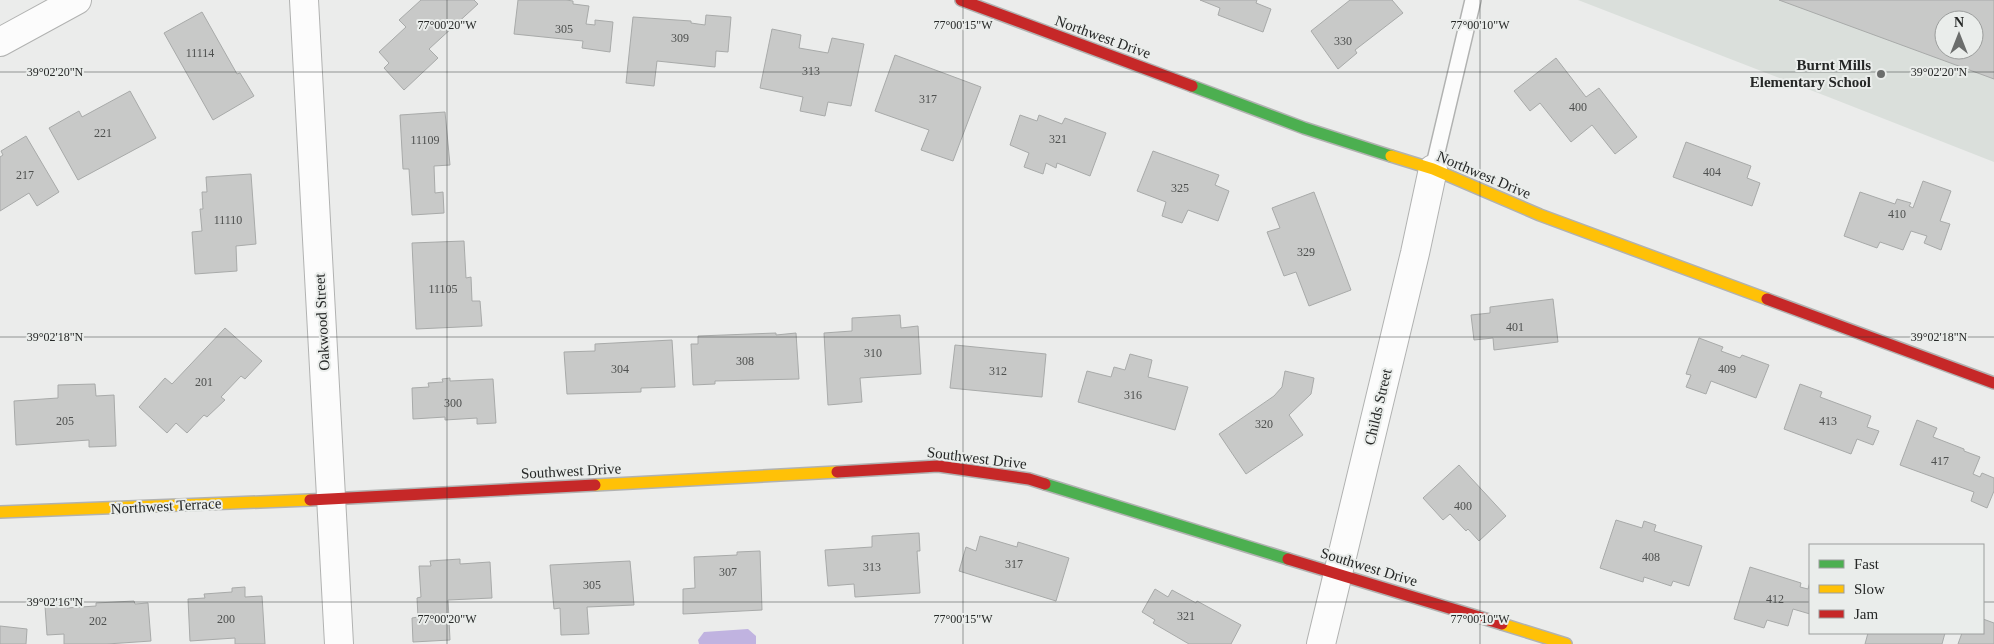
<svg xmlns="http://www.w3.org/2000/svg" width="1994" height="644" viewBox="0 0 1994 644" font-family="'Times New Roman',serif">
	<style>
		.built { fill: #dadfdb; fill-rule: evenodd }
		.water { fill: #c0b3e0 }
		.building { fill: #c8c9c8; stroke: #a8aaa9; fill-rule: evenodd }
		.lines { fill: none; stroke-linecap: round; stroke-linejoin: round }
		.lane-casing { stroke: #b1b2b1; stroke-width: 18 }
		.street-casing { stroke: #b1b2b1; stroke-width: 30 }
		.fast-casing { stroke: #b1b2b1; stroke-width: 14 }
		.slow-casing { stroke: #b1b2b1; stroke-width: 14 }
		.jam-casing { stroke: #b1b2b1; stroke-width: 14 }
		.lane { stroke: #fcfcfc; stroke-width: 15 }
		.street { stroke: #fcfcfc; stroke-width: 28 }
		.fast { stroke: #4caf50; stroke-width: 11 }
		.slow { stroke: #ffc107; stroke-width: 11 }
		.jam { stroke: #c62828; stroke-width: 11 }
		.ticks { fill: none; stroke: #262827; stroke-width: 1; stroke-opacity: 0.45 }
		.poi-dot { fill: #6b6d6c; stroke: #eaedeb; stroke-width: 2 }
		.labels { text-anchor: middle; stroke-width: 4; stroke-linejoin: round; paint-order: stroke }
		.number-label { font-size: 12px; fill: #4e504f }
		.street-label { font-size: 15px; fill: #262827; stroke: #eaedeb }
		.poi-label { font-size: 15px; font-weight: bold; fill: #262827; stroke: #eaedeb; text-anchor: end }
		.ticks-label { font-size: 12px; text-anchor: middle; fill: #262827; stroke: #eaedeb; stroke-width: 4; stroke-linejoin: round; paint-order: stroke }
	</style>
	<rect width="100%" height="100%" fill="#ebeceb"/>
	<path class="built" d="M1578 0H1994V162L1831 98ZM1944 20H1974V50H1944Z"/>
	<polygon class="water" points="748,629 756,636 756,644 699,644 698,640 704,632"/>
	<g class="building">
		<polygon points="421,0 474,0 478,4 429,49 438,58 404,90 384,68 389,63 379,52 406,27 399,20"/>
		<polygon points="518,0 566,0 573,1 573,4 589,6 586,24 595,25 595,20 613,22 610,52 582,48 583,41 514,34"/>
		<polygon points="1200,0 1257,0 1256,3 1271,9 1263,32 1218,15 1220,8"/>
		<polygon points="1350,0 1392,0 1403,13 1355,50 1357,53 1338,69 1311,31"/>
		<path d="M1779 0H1994V79ZM1944 20H1974V50H1944Z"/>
		<polygon points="202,12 237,74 240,73 254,96 213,120 164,33"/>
		<polygon points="706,15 731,17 728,52 716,51 715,67 657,61 654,86 626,83 633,17 691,21 691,23 705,25"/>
		<polygon points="772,29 801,35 799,48 828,53 832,38 864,44 851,106 828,102 825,116 800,111 803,97 760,88"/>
		<polygon points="895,55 981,87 953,161 921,150 929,130 875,111"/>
		<polygon points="1556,58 1586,97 1599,88 1637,137 1615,154 1592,125 1571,142 1540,103 1530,111 1514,91"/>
		<polygon points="130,91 156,138 78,180 49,128 79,111 82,117"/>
		<polygon points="445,112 450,165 434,166 435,193 443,192 444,213 412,215 409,169 403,169 400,115"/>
		<polygon points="1020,115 1037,121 1039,115 1062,124 1065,118 1106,133 1090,176 1057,163 1056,168 1046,163 1043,174 1024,167 1029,153 1010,145"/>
		<polygon points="26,136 59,192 37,206 29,193 0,211 0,157 3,155 1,151"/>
		<polygon points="1686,142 1751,166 1747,178 1760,183 1752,206 1673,177"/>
		<polygon points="1153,151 1219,175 1215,185 1229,191 1218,221 1188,210 1182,223 1162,216 1166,202 1137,191"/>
		<polygon points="251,174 256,244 236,246 237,271 195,274 192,232 202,231 200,209 203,209 202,192 207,192 206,177"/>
		<polygon points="1923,181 1951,191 1940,221 1950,224 1941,250 1924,243 1927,236 1911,231 1903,250 1880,242 1877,248 1844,236 1860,192 1895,204 1897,199 1911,203 1909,206 1913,208"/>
		<polygon points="1314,192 1351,290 1309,306 1296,272 1284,276 1267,232 1280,228 1272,208"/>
		<polygon points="464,241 466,278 471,277 472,301 480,301 482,326 416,329 412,243"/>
		<polygon points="1553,299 1558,342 1494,350 1493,338 1474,340 1471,315 1490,313 1490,307"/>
		<polygon points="900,315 901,328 918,326 921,374 860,378 862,402 828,405 824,333 852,331 852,318"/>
		<polygon points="225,328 262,361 245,379 241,376 221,397 225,400 207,417 204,415 187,433 176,423 167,433 139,407 165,378 172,384"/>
		<polygon points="776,333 776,335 796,333 799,379 715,381 715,384 693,385 691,344 698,344 698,336"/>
		<polygon points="1699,338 1723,347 1721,351 1740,358 1742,355 1769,365 1756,398 1711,381 1706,394 1686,387 1691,375 1686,374"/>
		<polygon points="672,340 675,387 641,388 641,392 567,394 564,352 595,351 595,344"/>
		<polygon points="955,345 1046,354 1042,397 950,388"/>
		<polygon points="1130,354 1152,360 1148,377 1188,387 1175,430 1078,402 1087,371 1111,377 1114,367 1125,370"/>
		<polygon points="1285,371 1314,378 1311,394 1289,415 1303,435 1246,474 1219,434 1274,396 1282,387"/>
		<polygon points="450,378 450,381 493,379 496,423 477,424 477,418 445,420 445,417 413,419 412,388 429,387 428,383 443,382 442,379"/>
		<polygon points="95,384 96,396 114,395 116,446 89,447 89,440 16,445 14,401 58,398 58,385"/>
		<polygon points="1800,384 1822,392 1820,397 1871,416 1867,427 1879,431 1873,445 1857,439 1851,454 1784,429"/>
		<polygon points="1917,420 1937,428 1933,437 1964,449 1964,451 1980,457 1973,474 1980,477 1982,473 1994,478 1994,491 1987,508 1971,501 1974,492 1900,465"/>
		<polygon points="1459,465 1506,516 1479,541 1468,529 1466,531 1450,514 1443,520 1423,498"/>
		<polygon points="1616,520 1642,528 1644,521 1656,525 1654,531 1702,546 1689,586 1673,581 1671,586 1644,577 1643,582 1600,568"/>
		<polygon points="919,533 920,551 917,551 920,593 855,597 854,584 828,586 825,550 872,547 872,536"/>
		<polygon points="980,536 1017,547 1018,542 1069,558 1056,601 959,571 966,547 976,551"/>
		<polygon points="760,551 762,610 683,614 683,589 695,588 694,557 737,555 737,552"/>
		<polygon points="460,559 460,564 490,562 492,598 448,600 450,640 413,642 412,618 418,617 417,598 421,597 419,566 431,566 430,561"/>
		<polygon points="630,561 634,605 587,607 589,634 561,635 560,608 554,609 550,565"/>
		<polygon points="1750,567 1801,583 1800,587 1808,589 1810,582 1810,614 1793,609 1788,626 1767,620 1764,628 1734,619"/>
		<polygon points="245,587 245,597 262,596 265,644 235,644 235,638 190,641 188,599 205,598 204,594 232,592 232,588"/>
		<polygon points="1155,589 1168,597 1172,590 1196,603 1197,601 1241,625 1231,644 1189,644 1153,623 1155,620 1142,612"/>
		<polygon points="134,601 135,604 148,603 151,641 107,644 64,644 64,634 47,635 45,606 67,604 67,608 96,606 96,603"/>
		<polygon points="1983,619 1994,623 1994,644 1958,644 1962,633 1983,633"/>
		<polygon points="0,626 27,629 26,644 0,644"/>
		<polygon points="1868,633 1945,633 1942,644 1865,644"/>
	</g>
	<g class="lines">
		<g class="lane-casing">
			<polyline id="lane" points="1433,169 1473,0"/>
		</g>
		<g class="street-casing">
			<g id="street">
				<polyline points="304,0 339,644"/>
				<polyline points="0,42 77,0"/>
				<polyline points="1321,644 1415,253 1433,169"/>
			</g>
		</g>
		<g class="fast-casing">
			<g id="fast">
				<polyline points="1192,86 1304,128 1391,156"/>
				<polyline points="1045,484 1288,559"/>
			</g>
		</g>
		<g class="slow-casing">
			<g id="slow">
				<polyline points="1391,156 1433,169 1540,215 1767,299"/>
				<polyline points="595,485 837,472"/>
				<polyline points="0,512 310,500"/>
				<polyline points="1502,624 1566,644"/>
			</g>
		</g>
		<g class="jam-casing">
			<g id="jam">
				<polyline points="961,0 1192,86"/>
				<polyline points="1767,299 1994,383"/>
				<polyline points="837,472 938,466 1029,479 1045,484"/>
				<polyline points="310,500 595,485"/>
				<polyline points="1288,559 1502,624"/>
			</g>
		</g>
		<use href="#lane" class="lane"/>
		<use href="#street" class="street"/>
		<use href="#fast" class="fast"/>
		<use href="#slow" class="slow"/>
		<use href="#jam" class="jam"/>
	</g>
	<path class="ticks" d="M447 0V644M963 0V644M1480 0V644M0 72H1994M0 337H1994M0 602H1810M1983 602H1994"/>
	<circle class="poi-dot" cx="1881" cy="74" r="5"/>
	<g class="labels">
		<g class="number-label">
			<text x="564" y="33">305</text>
			<text x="680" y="42">309</text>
			<text x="1343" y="45">330</text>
			<text x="200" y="57">11114</text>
			<text x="811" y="75">313</text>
			<text x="928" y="103">317</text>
			<text x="1578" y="111">400</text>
			<text x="103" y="137">221</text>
			<text x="1058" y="143">321</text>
			<text x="425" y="144">11109</text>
			<text x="1712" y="176">404</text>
			<text x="25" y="179">217</text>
			<text x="1180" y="192">325</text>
			<text x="1897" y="218">410</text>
			<text x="228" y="224">11110</text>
			<text x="1306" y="256">329</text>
			<text x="443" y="293">11105</text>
			<text x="1515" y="331">401</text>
			<text x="873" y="357">310</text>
			<text x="745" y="365">308</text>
			<text x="620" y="373">304</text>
			<text x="1727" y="373">409</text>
			<text x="998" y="375">312</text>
			<text x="204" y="386">201</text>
			<text x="1133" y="399">316</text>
			<text x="453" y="407">300</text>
			<text x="65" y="425">205</text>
			<text x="1828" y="425">413</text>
			<text x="1264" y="428">320</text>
			<text x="1940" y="465">417</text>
			<text x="1463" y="510">400</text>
			<text x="1651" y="561">408</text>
			<text x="1014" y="568">317</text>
			<text x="872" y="571">313</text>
			<text x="728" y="576">307</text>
			<text x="592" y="589">305</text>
			<text x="1775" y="603">412</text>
			<text x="1186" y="620">321</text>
			<text x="226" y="623">200</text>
			<text x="98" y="625">202</text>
		</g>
		<g class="street-label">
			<text transform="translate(1103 37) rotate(20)" y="5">Northwest Drive</text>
			<text transform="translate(1484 175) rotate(23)" y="5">Northwest Drive</text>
			<text transform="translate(322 322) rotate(-93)" y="5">Oakwood Street</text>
			<text transform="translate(1378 407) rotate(-77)" y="5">Childs Street</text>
			<text transform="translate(977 458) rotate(7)" y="5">Southwest Drive</text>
			<text transform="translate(571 471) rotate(-3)" y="5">Southwest Drive</text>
			<text transform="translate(166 506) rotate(-3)" y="5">Northwest Terrace</text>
			<text transform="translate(1369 567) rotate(17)" y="5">Southwest Drive</text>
		</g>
		<g class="poi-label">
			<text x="1871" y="70">Burnt Mills<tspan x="1871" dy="17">Elementary School</tspan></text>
		</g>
	</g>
	<g class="ticks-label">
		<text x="447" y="29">77°00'20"W</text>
		<text x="963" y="29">77°00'15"W</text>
		<text x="1480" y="29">77°00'10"W</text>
		<text x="55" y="76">39°02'20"N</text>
		<text x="1939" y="76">39°02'20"N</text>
		<text x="55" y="341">39°02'18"N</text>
		<text x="1939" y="341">39°02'18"N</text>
		<text x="55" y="606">39°02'16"N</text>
		<text x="447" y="623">77°00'20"W</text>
		<text x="963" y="623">77°00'15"W</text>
		<text x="1480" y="623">77°00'10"W</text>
	</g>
	<rect x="1809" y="544" width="175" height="90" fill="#eaedeb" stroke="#9c9e9d"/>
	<rect x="1819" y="560" width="25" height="8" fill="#4caf50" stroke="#9c9e9d"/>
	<text x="1854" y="569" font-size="15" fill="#262827">Fast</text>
	<rect x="1819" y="585" width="25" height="8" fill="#ffc107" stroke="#9c9e9d"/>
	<text x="1854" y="594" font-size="15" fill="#262827">Slow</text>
	<rect x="1819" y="610" width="25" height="8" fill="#c62828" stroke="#9c9e9d"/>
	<text x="1854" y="619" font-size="15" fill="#262827">Jam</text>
	<g transform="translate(1959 35)"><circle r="24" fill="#eaedeb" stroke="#9c9e9d"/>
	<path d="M0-4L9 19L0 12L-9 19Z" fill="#6b6d6c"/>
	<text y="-8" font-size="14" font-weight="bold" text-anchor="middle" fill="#262827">N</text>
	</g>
</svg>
